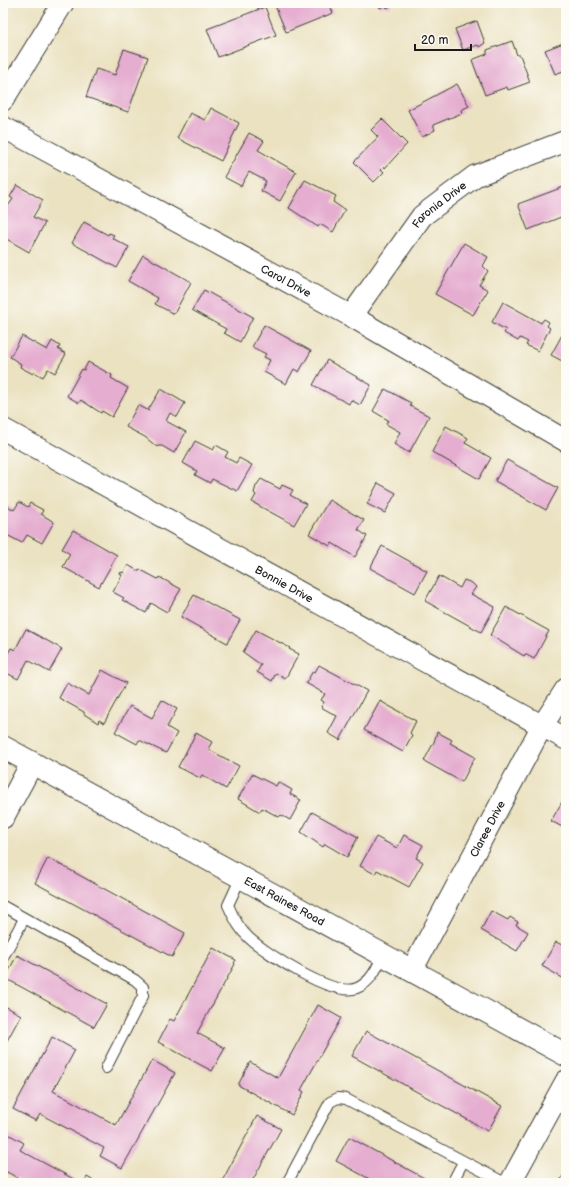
<svg xmlns="http://www.w3.org/2000/svg" width="569" height="1186" viewBox="0 0 569 1186" font-family="'Balsamiq Sans',sans-serif">
	<style>
		.building { fill: #e5add0 }
		.lines { fill: none; stroke-linecap: round; stroke-linejoin: round }
		.service-casing { stroke: #3b3a35; stroke-width: 12 }
		.minor-casing { stroke: #3b3a35; stroke-width: 23 }
		.tertiary-casing { stroke: #3b3a35; stroke-width: 24 }
		.secondary-casing { stroke: #3b3a35; stroke-width: 24 }
		.service { stroke: #fff; stroke-width: 10 }
		.minor { stroke: #fff; stroke-width: 21 }
		.tertiary { stroke: #fff; stroke-width: 22 }
		.secondary { stroke: #fff; stroke-width: 22 }
		.labels { text-anchor: middle; stroke-width: 3.5; stroke-linejoin: round; paint-order: stroke }
		.street-label { font-size: 11px; fill: #1c1c1c; stroke: #fdfcf7 }
	</style>
	<rect width="100%" height="100%" fill="#fdfcf7"/>
	<filter id="ink" filterUnits="userSpaceOnUse"><feTurbulence type="fractalNoise" baseFrequency=".025" numOctaves="2"/><feDisplacementMap in="SourceGraphic" scale="8" xChannelSelector="R" yChannelSelector="G"/><feConvolveMatrix kernelMatrix="1 2 1 2 8 2 1 2 1" color-interpolation-filters="sRGB"/></filter>
	<filter id="wash" filterUnits="userSpaceOnUse"><feTurbulence type="fractalNoise" baseFrequency=".012" numOctaves="4" result="noise"/><feDisplacementMap in="SourceGraphic" scale="16" xChannelSelector="R" yChannelSelector="G"/><feGaussianBlur stdDeviation="0.9" result="paint"/><feColorMatrix in="noise" values="0 0 0 0 0 0 0 0 0 0 0 0 0 0 0 0 0 1.4 0 .05"/><feComposite in="paint" operator="in"/></filter>
	<g filter="url(#wash)">
		<rect width="100%" height="100%" fill="#ebe2c1"/>
		<g id="blocks">
			<g class="building">
				<polygon points="274,3 329,3 333,13 286,32"/>
				<polygon points="378,3 390,3 391,6 387,8 386,5 380,8"/>
				<polygon points="265,7 276,35 218,57 207,29"/>
				<polygon points="477,21 485,43 479,47 478,45 463,50 455,29"/>
				<polygon points="512,41 517,55 520,55 530,82 508,90 507,87 485,95 472,60 487,54 487,50"/>
				<polygon points="566,42 566,70 555,74 545,50"/>
				<polygon points="124,49 148,57 128,112 86,97 96,69 115,75"/>
				<polygon points="457,84 469,106 461,110 462,113 433,125 435,130 422,137 408,110"/>
				<polygon points="211,108 239,123 221,161 177,138 190,113 205,120"/>
				<polygon points="382,119 407,144 385,168 384,166 381,169 384,172 374,182 354,162 378,137 371,130"/>
				<polygon points="249,133 264,141 258,150 296,172 280,201 261,191 266,181 249,172 241,186 224,177"/>
				<polygon points="305,180 336,196 333,202 345,210 333,232 320,224 318,227 289,208"/>
				<polygon points="17,185 43,200 33,217 45,223 29,252 3,237 3,213 13,199 10,197"/>
				<polygon points="566,186 566,215 528,230 518,204"/>
				<polygon points="84,222 108,235 109,233 114,235 112,238 129,247 117,268 72,243"/>
				<polygon points="464,243 488,257 483,266 488,271 479,285 488,290 473,315 435,294"/>
				<polygon points="143,255 191,282 174,314 155,304 158,298 128,281"/>
				<polygon points="204,290 253,317 240,342 224,333 226,329 192,310"/>
				<polygon points="503,302 541,323 544,319 549,322 547,326 550,328 538,351 526,345 528,342 520,338 518,341 504,333 506,330 492,322"/>
				<polygon points="264,325 311,351 299,372 294,369 286,384 264,372 270,360 264,357 266,354 252,347"/>
				<polygon points="562,335 566,337 566,363 551,355"/>
				<polygon points="22,336 47,350 52,341 60,346 58,349 66,354 55,373 48,369 43,377 34,372 33,374 20,367 21,364 10,357"/>
				<polygon points="327,360 371,385 360,405 351,400 349,404 313,385"/>
				<polygon points="88,362 112,375 111,378 128,388 112,417 102,411 101,413 81,400 79,403 67,396 82,369 84,370"/>
				<polygon points="161,389 185,403 177,417 170,413 166,421 186,432 174,453 162,446 158,446 157,447 145,437 126,427 138,405 149,411 148,410"/>
				<polygon points="385,389 411,403 410,406 429,416 409,453 394,444 400,432 386,424 388,420 373,411"/>
				<polygon points="446,426 468,438 465,443 491,458 479,479 432,452"/>
				<polygon points="195,441 213,450 216,445 228,452 225,457 236,463 239,458 252,465 237,491 212,479 210,483 195,475 197,471 183,463"/>
				<polygon points="507,460 558,488 546,510 495,481"/>
				<polygon points="261,479 280,489 282,485 293,490 290,495 306,504 294,525 252,502 256,495 254,493 256,486"/>
				<polygon points="378,483 396,493 385,513 367,504"/>
				<polygon points="329,500 364,520 358,530 367,536 355,557 332,543 330,546 309,534"/>
				<polygon points="19,502 28,507 30,503 43,510 41,514 54,522 42,543 27,535 22,543 3,533 3,512 6,505 14,510"/>
				<polygon points="73,530 117,555 99,587 63,567 70,554 62,549"/>
				<polygon points="382,546 427,571 415,593 370,568"/>
				<polygon points="128,565 138,571 139,569 158,579 159,577 181,589 167,612 151,603 146,613 122,600 124,598 113,592 122,575 120,574 121,572 123,573"/>
				<polygon points="439,576 460,588 464,580 472,583 476,587 471,594 495,607 481,632 425,601"/>
				<polygon points="194,595 240,620 227,643 181,617"/>
				<polygon points="506,607 549,631 534,659 525,654 524,656 490,635"/>
				<polygon points="26,629 62,649 49,672 28,660 18,679 3,671 3,662 11,648 15,650"/>
				<polygon points="256,630 290,648 289,649 299,654 285,679 276,673 272,681 257,672 261,665 243,652"/>
				<polygon points="319,665 367,691 340,740 328,733 337,716 321,707 324,702 321,700 325,694 306,683 313,671 315,672"/>
				<polygon points="102,670 126,683 104,723 99,720 98,723 84,714 84,712 59,698 67,683 89,695"/>
				<polygon points="162,700 177,709 167,727 177,733 166,753 139,740 137,744 115,732 130,706 152,718"/>
				<polygon points="380,701 416,721 410,733 412,735 403,752 364,730"/>
				<polygon points="437,732 452,740 450,743 475,757 462,782 424,761 434,742"/>
				<polygon points="196,733 212,742 208,749 239,766 226,789 202,775 200,778 178,767"/>
				<polygon points="252,774 276,786 278,782 292,790 290,794 301,800 290,820 281,815 279,817 262,808 260,812 238,799"/>
				<polygon points="566,795 566,829 551,821"/>
				<polygon points="312,812 358,837 347,857 325,844 323,847 301,832"/>
				<polygon points="404,835 423,845 416,858 423,862 409,887 377,870 375,874 360,866 376,837 397,848"/>
				<polygon points="48,858 185,933 172,957 35,883"/>
				<polygon points="491,911 508,920 510,917 518,922 516,925 528,932 517,951 481,930"/>
				<polygon points="556,942 566,947 566,980 542,966"/>
				<polygon points="213,948 236,960 234,963 235,964 197,1033 225,1048 212,1071 158,1042 170,1019 174,1021"/>
				<polygon points="17,955 107,1004 94,1027 5,978"/>
				<polygon points="3,1005 21,1015 3,1048"/>
				<polygon points="318,1005 341,1018 301,1090 304,1092 292,1115 238,1085 250,1062 278,1078"/>
				<polygon points="366,1031 502,1106 488,1131 352,1056"/>
				<polygon points="52,1037 75,1050 53,1091 116,1125 152,1060 175,1073 122,1168 100,1156 104,1148 40,1114 36,1121 13,1109"/>
				<polygon points="257,1116 281,1129 251,1183 221,1183"/>
				<polygon points="3,1131 24,1143 20,1150 81,1183 26,1183 7,1172 3,1179"/>
				<polygon points="349,1137 433,1183 377,1183 336,1161"/>
				<polygon points="566,1170 566,1183 559,1183"/>
				<polygon points="87,1177 97,1183 84,1183"/>
			</g>
		</g>
	</g>
	<g filter="url(#ink)">
		<use href="#blocks" fill-opacity="0" stroke="#3b3a35" stroke-width="1"/>
		<g class="lines">
			<g class="service-casing">
				<g id="service">
					<path d="M241 877 228 905C233 917 239 929 249 938 267 954 334 998 357 988 371 982 377 968 383 955"/>
					<polyline points="3,906 135,980 143,987 143,996 106,1068"/>
					<polyline points="3,957 24,919"/>
					<polyline points="287,1183 330,1102 338,1098 346,1099 505,1183"/>
					<polyline points="452,1183 463,1162"/>
				</g>
			</g>
			<g class="minor-casing">
				<g id="minor">
					<polyline points="3,100 63,3"/>
					<path id="s1" d="M3 127 351 316 566 441"/>
					<path id="s2" d="M351 316 422 216 475 176 566 141"/>
					<path id="s3" d="M3 429 566 739"/>
					<path id="s4" d="M412 970 542 726 566 689"/>
					<polyline points="510,1183 566,1081"/>
				</g>
			</g>
			<g class="tertiary-casing">
				<polyline id="tertiary" points="3,817 32,763"/>
			</g>
			<g class="secondary-casing">
				<g id="secondary">
					<path id="s5" d="M3 747 566 1055"/>
				</g>
			</g>
			<use href="#service" class="service"/>
			<use href="#minor" class="minor"/>
			<use href="#tertiary" class="tertiary"/>
			<use href="#secondary" class="secondary"/>
		</g>
	</g>
	<g class="labels">
		<g class="street-label">
			<text dy="4" stroke="none"><textPath href="#s2" startOffset="143">Faronia Drive</textPath></text>
			<text dy="4" stroke="none"><textPath href="#s1" startOffset="322">Carol Drive</textPath></text>
			<text dy="4" stroke="none"><textPath href="#s3" startOffset="321">Bonnie Drive</textPath></text>
			<text dy="4" stroke="none"><textPath href="#s4" startOffset="160">Claree Drive</textPath></text>
			<text dy="4" stroke="none"><textPath href="#s5" startOffset="321">East Raines Road</textPath></text>
		</g>
	</g>
	<rect width="569" height="1186" fill="none" stroke="#fdfcf7" stroke-width="16"/>
	<path d="M415 44v6h56v-6" fill="none" stroke="#1c1c1c" stroke-width="2"/>
	<text x="421" y="44" font-size="12" fill="#1c1c1c" stroke="#fdfcf7" stroke-width="3" paint-order="stroke">20 m</text>
</svg>
